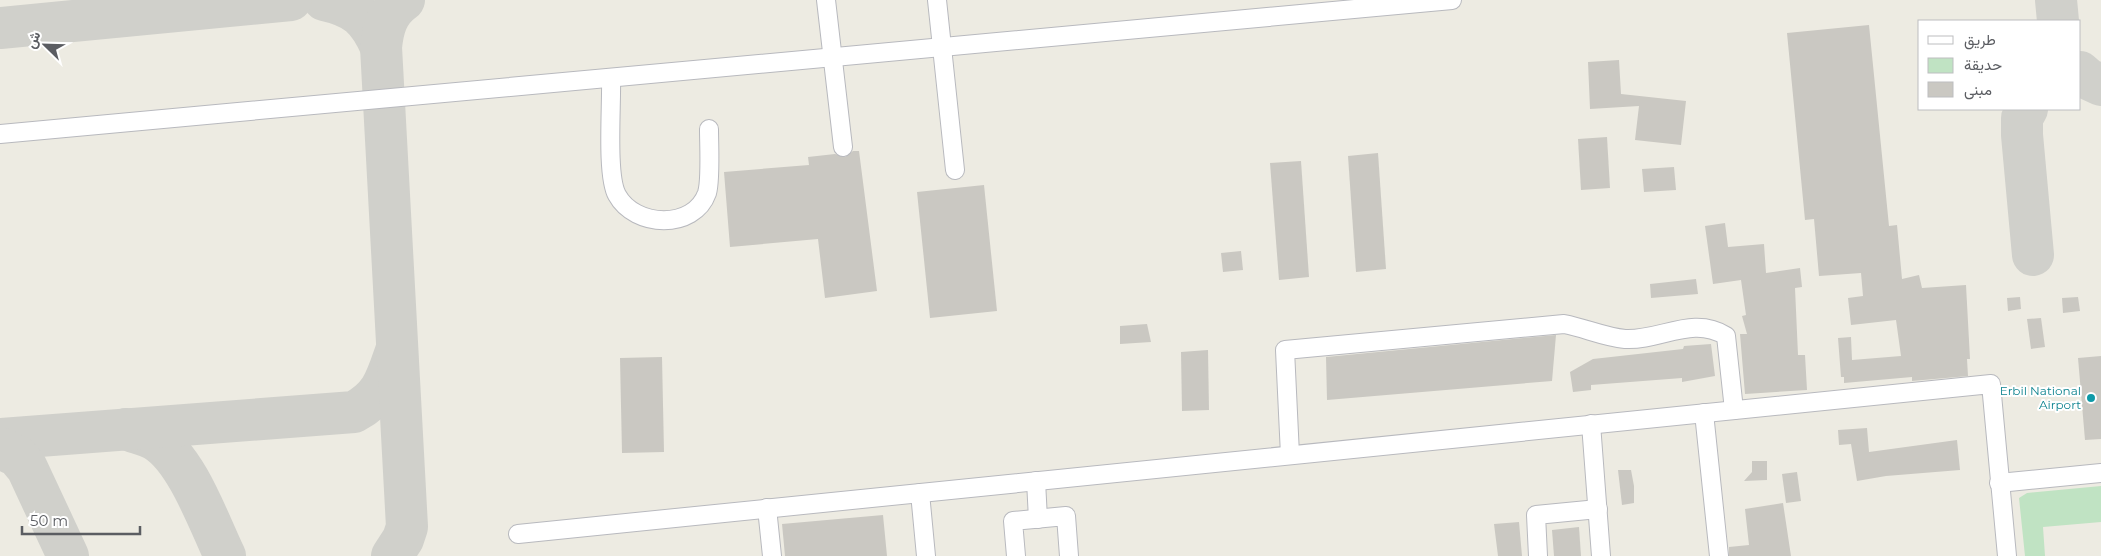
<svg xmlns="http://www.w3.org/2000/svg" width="2101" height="556" viewBox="0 0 2101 556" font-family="Montserrat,Vazirmatn,sans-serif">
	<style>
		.green { fill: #c0e3c3 }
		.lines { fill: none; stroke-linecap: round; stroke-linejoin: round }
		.taxiway { stroke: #d0d0cb; stroke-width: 42 }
		.building { fill: #cac8c2 }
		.minor-casing { stroke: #b8b9be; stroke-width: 20 }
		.minor { stroke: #fff; stroke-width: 18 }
		.culture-dot { fill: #0f9aa8; stroke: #fff; stroke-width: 2 }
		.labels { text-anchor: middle; stroke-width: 4; stroke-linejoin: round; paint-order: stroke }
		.culture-label { font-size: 12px; fill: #0d838f; stroke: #fff; text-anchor: end }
	</style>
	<rect width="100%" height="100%" fill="#edebe2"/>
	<polygon class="green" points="2101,486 2101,522 2043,527 2045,556 2025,556 2019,498 2027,493"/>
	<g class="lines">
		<g class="taxiway">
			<path d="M324 0C356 7 368 18 381 47"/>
			<polyline points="2056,0 2058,21"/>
			<polyline points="0,28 291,0"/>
			<polyline points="2080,72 2088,79 2101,85"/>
			<polyline points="2027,109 2022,118 2022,135 2033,255"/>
			<path d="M126 429C135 433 146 435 155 440 187 459 209 523 225 556"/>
			<path d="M0 439 354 412C382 397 386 380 396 351"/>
			<polyline points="0,448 17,456 27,468 68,556"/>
			<path d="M392 556 403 539 407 527 381 47C383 28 387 12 404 0"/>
		</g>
	</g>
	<g class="building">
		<polygon points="1869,25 1889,226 1897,225 1902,279 1919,275 1922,288 1966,285 1970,359 1967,359 1968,376 1912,381 1912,377 1844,383 1844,377 1841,377 1838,338 1851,337 1852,360 1901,356 1896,320 1851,325 1848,298 1863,296 1861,273 1819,276 1814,219 1805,220 1787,33"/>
		<polygon points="1619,60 1621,94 1686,101 1681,145 1635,140 1639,106 1590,109 1588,62"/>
		<polygon points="1607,137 1610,188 1581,190 1578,139"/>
		<polygon points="853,151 859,151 877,291 825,298 818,239 730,247 724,172 809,165 808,157 835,154 845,157"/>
		<polygon points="1378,153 1386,269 1356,272 1348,156"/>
		<polygon points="1301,161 1309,277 1279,280 1270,163"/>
		<polygon points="1674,167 1676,190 1644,192 1642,169"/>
		<polygon points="984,185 997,311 930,318 917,192"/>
		<polygon points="1725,223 1728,247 1764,244 1766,273 1800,268 1802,287 1795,288 1798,355 1805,355 1807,390 1745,394 1740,334 1747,334 1742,316 1746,315 1741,280 1713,284 1705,226"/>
		<polygon points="1241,251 1243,270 1223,272 1221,253"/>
		<polygon points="1696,279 1698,294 1651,298 1650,284"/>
		<polygon points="2020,297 2021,309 2008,311 2007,298"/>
		<polygon points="2078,297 2080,311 2063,313 2062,298"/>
		<polygon points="2041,318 2045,347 2031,349 2027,319"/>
		<polygon points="1147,324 1151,342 1120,344 1120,326"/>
		<polygon points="1556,335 1552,381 1327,400 1326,357"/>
		<polygon points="1711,344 1715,376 1682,382 1682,378 1591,385 1591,390 1573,392 1570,372 1593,359 1683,349 1684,346"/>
		<polygon points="1208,350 1209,410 1182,411 1181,352"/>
		<polygon points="2101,356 2101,439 2085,440 2078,358"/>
		<polygon points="662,357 664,452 622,453 620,358"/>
		<polygon points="1867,428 1869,452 1957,440 1960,470 1886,476 1857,481 1851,444 1839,445 1838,430"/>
		<polygon points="1752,461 1767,461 1767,480 1744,481 1752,472"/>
		<polygon points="1618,470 1631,470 1634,486 1634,503 1622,505"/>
		<polygon points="1797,472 1801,501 1786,503 1782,474"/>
		<polygon points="1783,503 1791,556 1729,556 1729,547 1749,545 1745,509"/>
		<polygon points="883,515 887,556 785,556 782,524"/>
		<polygon points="1519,522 1522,556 1498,556 1494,524"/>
		<polygon points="1579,527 1581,556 1554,556 1552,530"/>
	</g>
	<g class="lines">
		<g class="minor-casing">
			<g id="minor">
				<polyline points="826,0 843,147"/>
				<polyline points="937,0 955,170"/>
				<path d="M611 78C612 104 606 175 617 195 635 228 694 230 707 193 711 180 709 145 709 129"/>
				<polyline points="0,134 1452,0"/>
				<polyline points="1704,413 1719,556"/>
				<polyline points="1591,424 1601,556"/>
				<path d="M1290 455 1285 350 1564 324C1585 328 1604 337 1625 339 1660 341 1693 315 1726 336L1734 410"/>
				<polyline points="1036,481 1038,519"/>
				<polyline points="1999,483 2101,473"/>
				<polyline points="920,493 926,556"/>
				<polyline points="767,508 772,556"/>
				<polyline points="518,534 1991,384 2007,556"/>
				<polyline points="1016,556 1013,521 1066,516 1069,556"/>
				<polyline points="1538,556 1536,515 1598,509"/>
			</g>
		</g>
		<use href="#minor" class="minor"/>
	</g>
	<circle class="culture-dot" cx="2091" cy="398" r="5"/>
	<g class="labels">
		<g class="culture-label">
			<text x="2081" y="395">Erbil National<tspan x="2081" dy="14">Airport</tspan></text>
		</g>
	</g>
	<rect x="1918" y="20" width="162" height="90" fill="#ffffff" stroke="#bdbec0"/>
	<rect x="1928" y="36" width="25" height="8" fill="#ffffff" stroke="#bdbec0"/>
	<text x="1964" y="45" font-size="15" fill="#5b5d62">طريق</text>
	<rect x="1928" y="58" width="25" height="15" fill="#c0e3c3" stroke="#bdbec0"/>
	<text x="1964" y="70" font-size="15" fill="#5b5d62">حديقة</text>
	<rect x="1928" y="82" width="25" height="15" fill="#cac8c2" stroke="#bdbec0"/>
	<text x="1964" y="95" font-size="15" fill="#5b5d62">مبنى</text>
	<g transform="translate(45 45) rotate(293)" stroke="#ffffff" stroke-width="4" paint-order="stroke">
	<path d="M0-4L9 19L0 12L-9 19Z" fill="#5b5d62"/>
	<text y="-8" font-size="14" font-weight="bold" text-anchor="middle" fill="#5b5d62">ش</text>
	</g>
	<path d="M22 526v8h118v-8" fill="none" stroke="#5b5d62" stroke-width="2.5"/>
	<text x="30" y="526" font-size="15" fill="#5b5d62" stroke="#ffffff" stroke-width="4" paint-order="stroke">50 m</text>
</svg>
